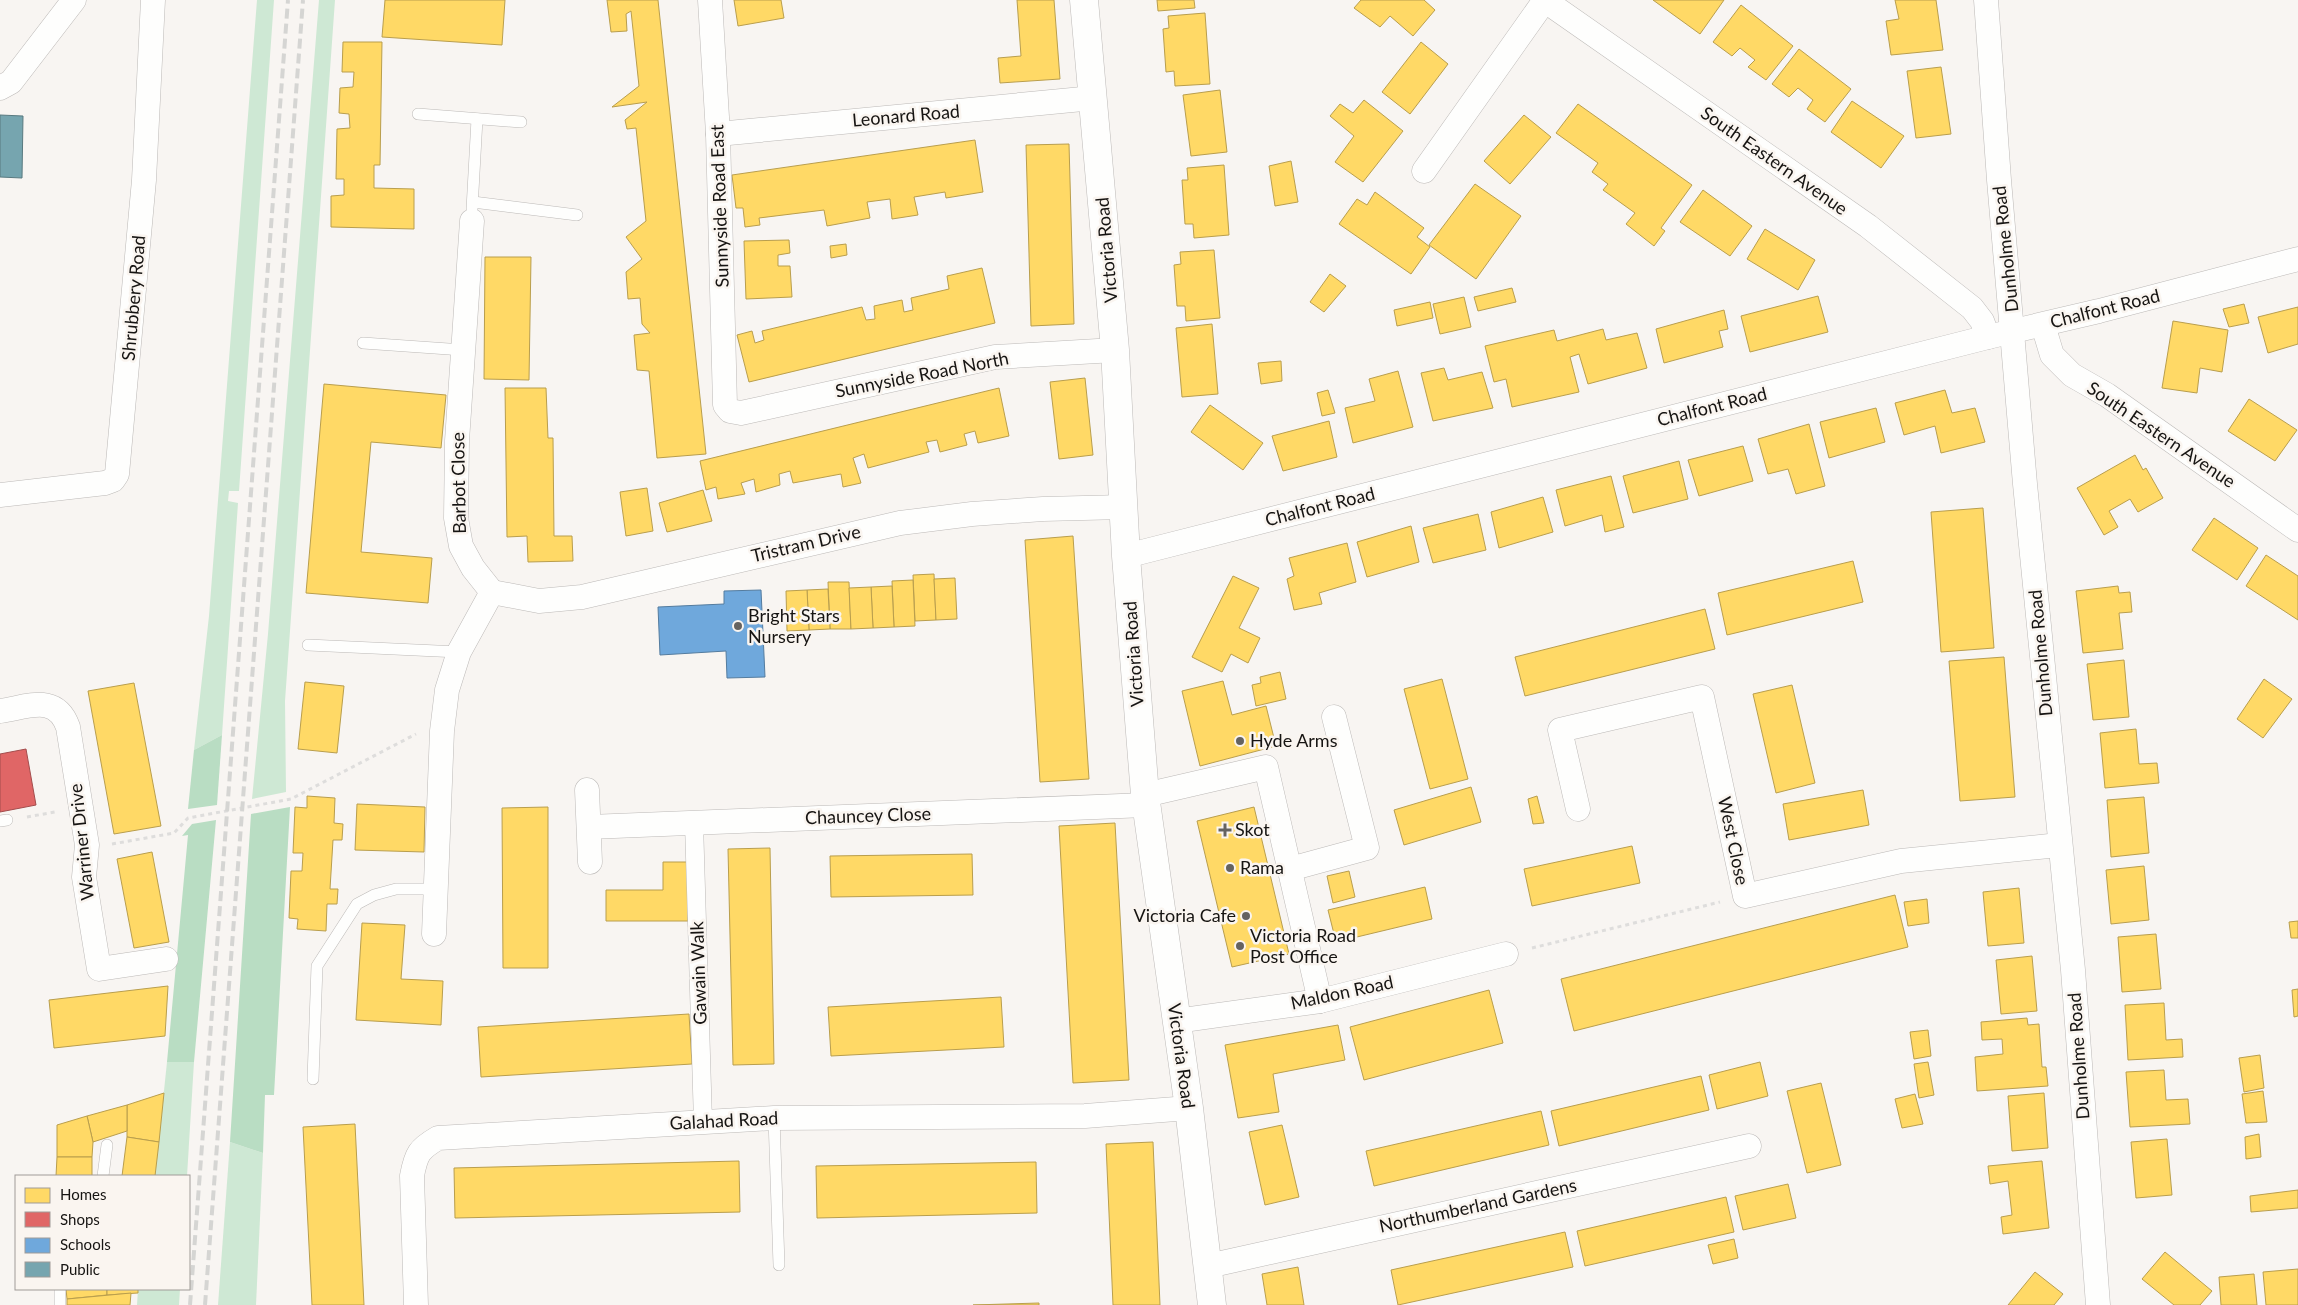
<svg xmlns="http://www.w3.org/2000/svg" width="2298" height="1305" viewBox="0 0 2298 1305" font-family="Lato,sans-serif">
	<style>
		.green { fill: #cee8d4 }
		.forest { fill: #b9ddc3 }
		.homes { fill: #ffd966; stroke: #b99e4d }
		.shops { fill: #e06666; stroke: #a34d4d }
		.schools { fill: #6fa8dc; stroke: #547c9f }
		.public { fill: #76a5af; stroke: #597a80 }
		.lines { fill: none; stroke-linecap: round; stroke-linejoin: round }
		.service-casing { stroke: #bcb9b7; stroke-width: 12 }
		.pedestrian-casing { stroke: #bcb9b7; stroke-width: 19 }
		.minor-casing { stroke: #bcb9b7; stroke-width: 25 }
		.tertiary-casing { stroke: #bcb9b7; stroke-width: 29 }
		.path { stroke: #dedddc; stroke-width: 3; stroke-dasharray: 4 4; stroke-linecap: butt }
		.service { stroke: #fefefd; stroke-width: 11 }
		.pedestrian { stroke: #fefefd; stroke-width: 18 }
		.minor { stroke: #fefefd; stroke-width: 24 }
		.tertiary { stroke: #fefefd; stroke-width: 28 }
		.rail { stroke: #d5d5d3; stroke-width: 4; stroke-dasharray: 10 5; stroke-linecap: butt }
		.poi-dot { fill: #656360; stroke: #faf5f0; stroke-width: 2 }
		.labels { text-anchor: middle; stroke-width: 5; stroke-linejoin: round; paint-order: stroke }
		.street-label { font-size: 18px; fill: #161412; stroke: #faf5f0 }
		.poi-label { font-size: 18px; fill: #161412; stroke: #faf5f0; text-anchor: start }
	</style>
	<rect width="100%" height="100%" fill="#f8f5f2"/>
	<g class="green">
		<polygon points="257,0 274,0 239,491 229,491 228,501 238,503 222,735 194,750 209,616"/>
		<polygon points="319,0 335,0 285,701 286,792 252,799 268,634"/>
		<polygon points="167,1062 194,1062 187,1176 155,1176"/>
		<polygon points="230,1142 263,1153 256,1305 218,1305"/>
		<polygon points="138,1289 180,1289 179,1305 137,1305"/>
	</g>
	<g class="forest">
		<polygon points="222,735 217,805 188,809 194,750"/>
		<polygon points="290,807 274,1095 265,1095 263,1153 230,1142 251,814"/>
		<polygon points="216,820 194,1062 167,1062 188,835 182,836 192,824"/>
	</g>
	<g class="homes">
		<polygon points="385,0 505,0 502,45 382,37"/>
		<polygon points="607,0 658,0 706,454 657,458 649,371 637,370 634,335 650,333 642,324 640,298 628,299 626,272 642,259 626,237 646,221 636,128 627,129 625,120 647,102 612,107 639,86 631,11 626,14 627,31 611,32"/>
		<polygon points="734,0 781,0 784,18 738,26"/>
		<polygon points="1017,0 1054,0 1060,79 1000,83 998,58 1021,56"/>
		<polygon points="1157,0 1194,0 1195,8 1158,11"/>
		<polygon points="1361,0 1424,0 1435,10 1413,36 1390,16 1380,27 1354,8"/>
		<polygon points="1653,0 1724,0 1700,34"/>
		<polygon points="1895,0 1936,0 1943,50 1891,55 1886,21 1899,19"/>
		<polygon points="1741,5 1793,46 1766,80 1748,67 1755,60 1740,48 1732,56 1713,42"/>
		<polygon points="1205,13 1210,84 1175,86 1174,71 1166,72 1163,29 1169,28 1168,16"/>
		<polygon points="343,42 382,42 380,165 374,165 374,188 414,189 414,229 331,227 331,196 344,195 344,179 336,179 337,129 350,128 349,114 339,113 340,88 353,87 354,72 342,72"/>
		<polygon points="1421,42 1448,64 1410,114 1382,92"/>
		<polygon points="1799,49 1851,89 1825,122 1807,109 1813,100 1798,88 1789,97 1772,84"/>
		<polygon points="1941,67 1951,134 1916,138 1907,71"/>
		<polygon points="1220,90 1227,152 1191,156 1183,95"/>
		<polygon points="1364,100 1403,131 1363,182 1335,162 1354,136 1330,116 1340,104 1353,113"/>
		<polygon points="1852,101 1904,136 1881,168 1831,132"/>
		<polygon points="1578,104 1692,185 1661,228 1665,231 1654,246 1626,224 1635,213 1603,190 1608,184 1592,172 1598,163 1556,133"/>
		<polygon points="1524,115 1551,137 1510,184 1484,161"/>
		<polygon points="975,140 983,192 946,198 945,192 914,197 918,215 892,219 890,199 867,202 870,218 827,226 824,210 759,218 760,225 745,227 743,208 736,208 732,175"/>
		<polygon points="1069,144 1074,324 1031,326 1026,145"/>
		<polygon points="1291,161 1298,202 1275,206 1269,166"/>
		<polygon points="1224,165 1229,235 1194,238 1193,224 1185,224 1182,180 1188,180 1187,168"/>
		<polygon points="1475,184 1521,216 1476,279 1429,245"/>
		<polygon points="1703,190 1752,226 1730,256 1680,222"/>
		<polygon points="1375,192 1424,228 1417,237 1430,247 1411,274 1339,224 1357,199 1367,205"/>
		<polygon points="1765,229 1815,260 1798,290 1747,259"/>
		<polygon points="789,240 790,253 778,255 778,266 790,266 792,297 746,299 744,241"/>
		<polygon points="846,244 847,255 831,258 830,246"/>
		<polygon points="1214,250 1220,318 1186,321 1185,306 1177,306 1174,265 1181,264 1180,252"/>
		<polygon points="485,257 531,257 529,380 484,379"/>
		<polygon points="982,268 995,323 749,382 737,335 752,331 755,343 764,340 762,331 862,307 866,320 875,319 874,306 902,300 904,312 913,310 911,298 949,289 947,276"/>
		<polygon points="1330,274 1346,286 1324,312 1310,302"/>
		<polygon points="1512,288 1516,302 1478,311 1474,297"/>
		<polygon points="1818,296 1828,332 1750,352 1741,316"/>
		<polygon points="1464,297 1471,327 1440,334 1433,304"/>
		<polygon points="1430,302 1433,318 1397,326 1394,310"/>
		<polygon points="2244,304 2249,323 2229,327 2223,309"/>
		<polygon points="2298,307 2298,344 2268,353 2258,317"/>
		<polygon points="1724,310 1728,329 1719,331 1723,347 1664,363 1656,329"/>
		<polygon points="2173,321 2228,330 2222,372 2200,368 2197,393 2162,388"/>
		<polygon points="1212,324 1218,394 1182,397 1176,328"/>
		<polygon points="1603,329 1606,340 1637,333 1647,368 1588,384 1579,354 1570,357 1579,392 1512,407 1506,379 1494,382 1485,346 1554,330 1557,341"/>
		<polygon points="1281,361 1282,381 1261,384 1258,363"/>
		<polygon points="1444,368 1448,380 1482,372 1493,408 1433,421 1421,373"/>
		<polygon points="1398,371 1413,427 1353,443 1345,408 1375,401 1369,379"/>
		<polygon points="1085,378 1093,455 1059,459 1050,382"/>
		<polygon points="324,384 446,395 441,448 371,442 361,552 432,558 428,603 306,593"/>
		<polygon points="505,388 546,388 548,438 553,438 554,536 572,536 573,561 528,562 527,536 507,537"/>
		<polygon points="999,388 1009,436 978,443 975,431 964,434 967,445 940,452 937,440 926,442 929,452 868,468 864,454 853,458 861,483 843,487 841,474 793,483 790,471 779,474 780,485 756,492 754,479 741,483 745,494 718,499 716,487 706,490 700,461"/>
		<polygon points="1328,390 1335,413 1322,416 1317,393"/>
		<polygon points="1945,390 1952,413 1975,408 1985,442 1941,453 1935,426 1904,435 1895,403"/>
		<polygon points="2249,399 2297,430 2275,461 2228,431"/>
		<polygon points="1210,405 1263,443 1243,470 1191,432"/>
		<polygon points="1876,408 1885,442 1829,458 1820,422"/>
		<polygon points="1329,421 1337,457 1283,471 1272,436"/>
		<polygon points="1809,424 1825,486 1796,494 1788,469 1768,474 1758,439"/>
		<polygon points="1743,446 1753,481 1699,496 1688,460"/>
		<polygon points="2135,455 2143,470 2146,468 2163,498 2138,512 2130,499 2109,511 2118,527 2104,535 2077,488"/>
		<polygon points="1679,461 1688,499 1633,513 1623,476"/>
		<polygon points="1611,476 1624,527 1605,532 1602,515 1565,526 1556,490"/>
		<polygon points="647,488 653,531 626,536 620,492"/>
		<polygon points="703,490 712,521 667,532 659,503"/>
		<polygon points="1543,497 1553,532 1499,548 1491,512"/>
		<polygon points="1983,508 1994,648 1941,652 1931,512"/>
		<polygon points="1478,514 1486,550 1433,563 1423,528"/>
		<polygon points="2214,518 2258,548 2237,580 2192,550"/>
		<polygon points="1411,526 1419,562 1367,577 1357,542"/>
		<polygon points="1073,536 1089,779 1040,782 1025,540"/>
		<polygon points="1347,543 1356,582 1319,593 1322,604 1294,610 1287,579 1294,576 1289,558"/>
		<polygon points="2266,555 2298,576 2298,620 2246,586"/>
		<polygon points="1853,561 1863,602 1727,635 1718,593"/>
		<polygon points="934,574 936,620 915,621 913,575"/>
		<polygon points="1233,576 1259,588 1239,628 1260,638 1248,663 1231,654 1222,672 1192,657"/>
		<polygon points="955,578 957,619 936,620 934,579"/>
		<polygon points="913,580 915,626 894,627 892,581"/>
		<polygon points="828,582 849,582 851,629 830,629"/>
		<polygon points="892,586 894,627 873,628 871,587"/>
		<polygon points="2118,586 2119,593 2130,592 2132,612 2119,613 2123,649 2083,653 2076,591"/>
		<polygon points="871,587 873,628 851,629 849,588"/>
		<polygon points="828,589 830,629 809,630 807,590"/>
		<polygon points="807,590 809,630 787,631 786,591"/>
		<polygon points="1705,609 1715,649 1525,696 1515,657"/>
		<polygon points="2004,657 2015,797 1960,801 1949,661"/>
		<polygon points="2124,660 2129,717 2093,720 2087,664"/>
		<polygon points="1280,672 1286,699 1256,706 1252,685 1261,683 1260,677"/>
		<polygon points="1442,679 1468,779 1430,789 1404,689"/>
		<polygon points="2264,679 2292,699 2263,738 2237,719"/>
		<polygon points="1223,681 1232,715 1266,706 1276,746 1200,766 1182,691"/>
		<polygon points="305,682 344,686 337,753 298,749"/>
		<polygon points="134,683 161,826 114,834 88,691"/>
		<polygon points="1792,685 1815,783 1776,793 1753,694"/>
		<polygon points="2136,729 2139,764 2157,763 2159,783 2105,788 2100,733"/>
		<polygon points="1471,787 1481,822 1404,845 1394,810"/>
		<polygon points="1863,790 1869,825 1789,840 1783,804"/>
		<polygon points="307,796 335,798 334,823 343,824 342,840 333,840 330,889 338,889 337,904 327,904 326,931 297,929 298,919 289,918 291,871 302,871 303,853 293,853 295,807 307,808"/>
		<polygon points="1537,796 1544,823 1533,824 1528,799"/>
		<polygon points="2144,797 2149,853 2111,857 2107,800"/>
		<polygon points="357,804 425,807 424,852 355,850"/>
		<polygon points="548,807 548,968 503,968 502,808"/>
		<polygon points="1254,807 1289,954 1232,967 1197,821"/>
		<polygon points="1115,823 1129,1080 1073,1083 1059,826"/>
		<polygon points="1632,846 1640,883 1532,906 1524,869"/>
		<polygon points="770,848 774,1064 733,1065 728,849"/>
		<polygon points="152,852 169,942 134,948 117,859"/>
		<polygon points="972,854 973,895 831,897 830,856"/>
		<polygon points="663,862 688,862 688,921 606,921 606,890 663,890"/>
		<polygon points="2144,866 2149,920 2111,924 2106,870"/>
		<polygon points="1349,871 1355,897 1333,903 1327,876"/>
		<polygon points="1425,887 1432,919 1336,942 1328,910"/>
		<polygon points="2019,888 2024,943 1988,946 1983,892"/>
		<polygon points="1895,895 1908,947 1574,1031 1561,979"/>
		<polygon points="1927,899 1929,923 1908,926 1904,902"/>
		<polygon points="2298,921 2298,938 2291,938 2289,922"/>
		<polygon points="362,923 405,925 401,979 443,981 441,1025 356,1020"/>
		<polygon points="2156,934 2161,989 2122,992 2118,937"/>
		<polygon points="2032,956 2037,1011 2001,1014 1996,960"/>
		<polygon points="168,986 165,1036 54,1048 49,1000"/>
		<polygon points="2298,989 2298,1016 2294,1017 2292,990"/>
		<polygon points="1489,990 1503,1043 1364,1080 1350,1027"/>
		<polygon points="1001,997 1004,1047 831,1056 828,1007"/>
		<polygon points="2164,1003 2166,1040 2182,1039 2183,1057 2128,1060 2125,1005"/>
		<polygon points="689,1014 692,1064 481,1077 478,1027"/>
		<polygon points="2027,1018 2028,1025 2039,1024 2042,1067 2046,1067 2048,1086 1977,1091 1975,1057 2003,1054 2002,1039 1982,1040 1981,1022"/>
		<polygon points="1338,1025 1345,1060 1273,1074 1279,1112 1238,1118 1225,1045"/>
		<polygon points="1928,1030 1931,1056 1914,1059 1910,1032"/>
		<polygon points="2260,1055 2264,1088 2244,1092 2239,1058"/>
		<polygon points="1760,1062 1768,1096 1717,1109 1709,1075"/>
		<polygon points="1928,1062 1934,1095 1919,1098 1914,1064"/>
		<polygon points="2164,1070 2166,1100 2188,1099 2190,1124 2130,1127 2126,1072"/>
		<polygon points="1701,1076 1709,1110 1559,1146 1551,1111"/>
		<polygon points="1821,1083 1841,1165 1807,1173 1787,1091"/>
		<polygon points="2263,1091 2267,1122 2246,1123 2242,1094"/>
		<polygon points="164,1093 159,1142 127,1137 127,1105"/>
		<polygon points="2044,1093 2048,1148 2012,1151 2008,1096"/>
		<polygon points="1915,1094 1923,1124 1902,1128 1895,1099"/>
		<polygon points="127,1105 127,1131 93,1142 87,1116"/>
		<polygon points="1541,1111 1549,1145 1374,1186 1366,1151"/>
		<polygon points="87,1116 93,1142 92,1157 57,1157 57,1125"/>
		<polygon points="355,1124 364,1305 312,1305 303,1127"/>
		<polygon points="1282,1125 1299,1197 1265,1205 1249,1132"/>
		<polygon points="2259,1134 2261,1157 2246,1159 2245,1137"/>
		<polygon points="127,1137 159,1142 155,1176 122,1176"/>
		<polygon points="2167,1139 2172,1195 2136,1198 2131,1142"/>
		<polygon points="1153,1142 1160,1305 1113,1305 1106,1144"/>
		<polygon points="57,1157 92,1157 92,1176 56,1176"/>
		<polygon points="739,1161 740,1212 455,1218 454,1168"/>
		<polygon points="2042,1161 2049,1228 2003,1234 2001,1217 2012,1215 2008,1181 1990,1184 1988,1166"/>
		<polygon points="1036,1162 1037,1213 817,1218 816,1166"/>
		<polygon points="1788,1184 1796,1218 1743,1230 1735,1196"/>
		<polygon points="2298,1190 2298,1208 2251,1212 2250,1196"/>
		<polygon points="1726,1197 1734,1232 1585,1266 1577,1231"/>
		<polygon points="1565,1232 1573,1267 1398,1305 1391,1270"/>
		<polygon points="1734,1239 1738,1258 1713,1264 1708,1245"/>
		<polygon points="2165,1252 2212,1291 2200,1305 2174,1305 2142,1279"/>
		<polygon points="1298,1267 1304,1305 1267,1305 1262,1274"/>
		<polygon points="2298,1269 2298,1305 2266,1305 2263,1272"/>
		<polygon points="2035,1272 2063,1294 2054,1305 2008,1305"/>
		<polygon points="2254,1274 2257,1305 2221,1305 2219,1277"/>
		<polygon points="66,1289 107,1289 107,1295 67,1299"/>
		<polygon points="107,1289 138,1289 138,1293 107,1295"/>
		<polygon points="131,1293 130,1305 67,1305 67,1299"/>
		<polygon points="1039,1303 1039,1305 973,1305"/>
	</g>
	<polygon class="shops" points="26,749 36,805 0,812 0,754"/>
	<polygon class="schools" points="761,590 765,677 727,678 726,651 660,655 658,607 724,604 724,591"/>
	<polygon class="public" points="0,115 23,116 22,178 0,177"/>
	<g class="lines">
		<g class="service-casing">
			<g id="service">
				<polyline points="418,114 521,122"/>
				<polyline points="473,202 577,215"/>
				<polyline points="472,209 477,119"/>
				<polyline points="363,343 463,350"/>
				<polyline points="308,645 459,652"/>
				<polyline points="0,821 7,820"/>
				<polyline points="313,1079 317,966 357,904 374,895 396,889 436,889"/>
				<polyline points="774,1118 779,1265"/>
				<polyline points="103,1176 107,1145"/>
				<polyline points="60,1305 60,1289"/>
			</g>
		</g>
		<g class="pedestrian-casing">
			<polyline id="pedestrian" points="694,823 703,1122"/>
		</g>
		<g class="minor-casing">
			<g id="minor">
				<polyline points="710,0 718,134 725,405 730,411 741,413 995,357 1115,350"/>
				<polyline points="1544,0 1868,226 1972,308 1982,321 1988,337"/>
				<polyline points="1986,0 1999,180 2025,484 2073,970 2098,1305"/>
				<polyline points="0,88 11,82 74,0"/>
				<polyline points="718,134 1093,98"/>
				<polyline points="1424,171 1545,0"/>
				<polyline points="2043,325 2052,355 2072,375 2107,395 2298,530"/>
				<polyline points="0,495 105,483 113,480 117,474 144,180 153,0"/>
				<polyline points="1126,556 1988,337 2099,311 2298,259"/>
				<polyline points="492,592 539,601 582,597 900,523 972,514 1043,509 1124,507"/>
				<path d="M0 711C28 707 56 693 68 727L87 845 84 877 99 969 166 959"/>
				<polyline points="587,790 590,862"/>
				<polyline points="1145,795 1266,767 1320,1001"/>
				<polyline points="1578,809 1560,730 1702,697 1745,896 1901,861 2059,845"/>
				<polyline points="589,827 1146,805"/>
				<polyline points="1290,869 1367,848 1334,717"/>
				<polyline points="434,934 442,731 447,690 459,652 492,592 473,568 461,546 456,518 457,441 472,221"/>
				<polyline points="1176,1021 1320,1001 1506,954"/>
				<polyline points="1208,1266 1749,1146"/>
				<path d="M416 1305 412 1176C416 1154 419 1149 438 1138L774 1118 1085 1116 1189 1108"/>
			</g>
		</g>
		<g class="tertiary-casing">
			<polyline id="tertiary" points="1084,0 1115,350 1126,556 1145,795 1189,1108 1212,1305"/>
		</g>
		<g class="path">
			<polyline points="27,817 55,812"/>
			<polyline points="112,844 174,833 188,818 291,799 416,734"/>
			<polyline points="1532,948 1720,902"/>
		</g>
		<use href="#service" class="service"/>
		<use href="#pedestrian" class="pedestrian"/>
		<use href="#minor" class="minor"/>
		<use href="#tertiary" class="tertiary"/>
		<g class="rail">
			<polyline points="190,1305 288,0"/>
			<polyline points="205,1305 303,0"/>
		</g>
	</g>
	<g class="poi-dot">
		<circle cx="738" cy="626" r="5"/>
		<circle cx="1240" cy="741" r="5"/>
		<path d="M1222.5 822.5h5v5h5v5h-5v5h-5v-5h-5v-5h5z"/>
		<circle cx="1230" cy="868" r="5"/>
		<circle cx="1246" cy="916" r="5"/>
		<circle cx="1240" cy="946" r="5"/>
	</g>
	<g class="labels">
		<g class="street-label">
			<text transform="translate(906 116) rotate(-5)" y="6">Leonard Road</text>
			<text transform="translate(1774 161) rotate(35)" y="6">South Eastern Avenue</text>
			<text transform="translate(720 206) rotate(-92)" y="6">Sunnyside Road East</text>
			<text transform="translate(2006 249) rotate(-96)" y="6">Dunholme Road</text>
			<text transform="translate(1107 250) rotate(-95)" y="6">Victoria Road</text>
			<text transform="translate(134 298) rotate(-85)" y="6">Shrubbery Road</text>
			<text transform="translate(2105 309) rotate(-14)" y="6">Chalfont Road</text>
			<text transform="translate(922 375) rotate(-11)" y="6">Sunnyside Road North</text>
			<text transform="translate(1712 407) rotate(-14)" y="6">Chalfont Road</text>
			<text transform="translate(2161 435) rotate(34)" y="6">South Eastern Avenue</text>
			<text transform="translate(459 483) rotate(-91)" y="6">Barbot Close</text>
			<text transform="translate(1320 507) rotate(-14)" y="6">Chalfont Road</text>
			<text transform="translate(806 544) rotate(-13)" y="6">Tristram Drive</text>
			<text transform="translate(2041 653) rotate(-95)" y="6">Dunholme Road</text>
			<text transform="translate(1134 654) rotate(-94)" y="6">Victoria Road</text>
			<text transform="translate(868 816) rotate(-2)" y="6">Chauncey Close</text>
			<text transform="translate(1733 841) rotate(78)" y="6">West Close</text>
			<text transform="translate(82 842) rotate(-96)" y="6">Warriner Drive</text>
			<text transform="translate(699 973) rotate(-92)" y="6">Gawain Walk</text>
			<text transform="translate(1342 993) rotate(-12)" y="6">Maldon Road</text>
			<text transform="translate(1181 1056) rotate(82)" y="6">Victoria Road</text>
			<text transform="translate(2079 1056) rotate(-94)" y="6">Dunholme Road</text>
			<text transform="translate(724 1121) rotate(-3)" y="6">Galahad Road</text>
			<text transform="translate(1478 1206) rotate(-12)" y="6">Northumberland Gardens</text>
		</g>
		<g class="poi-label">
			<text x="748" y="622">Bright Stars<tspan x="748" dy="21">Nursery</tspan></text>
			<text x="1250" y="747">Hyde Arms</text>
			<text x="1235" y="836">Skot</text>
			<text x="1240" y="874">Rama</text>
			<text x="1236" y="922" text-anchor="end">Victoria Cafe</text>
			<text x="1250" y="942">Victoria Road<tspan x="1250" dy="21">Post Office</tspan></text>
		</g>
	</g>
	<rect x="15" y="1175" width="175" height="115" fill="#faf5f0" stroke="#9f9b97"/>
	<rect x="25" y="1188" width="25" height="15" fill="#ffd966" stroke="#9f9b97"/>
	<text x="60" y="1200" font-size="15" fill="#161412">Homes</text>
	<rect x="25" y="1212" width="25" height="15" fill="#e06666" stroke="#9f9b97"/>
	<text x="60" y="1225" font-size="15" fill="#161412">Shops</text>
	<rect x="25" y="1238" width="25" height="15" fill="#6fa8dc" stroke="#9f9b97"/>
	<text x="60" y="1250" font-size="15" fill="#161412">Schools</text>
	<rect x="25" y="1262" width="25" height="15" fill="#76a5af" stroke="#9f9b97"/>
	<text x="60" y="1275" font-size="15" fill="#161412">Public</text>
</svg>
